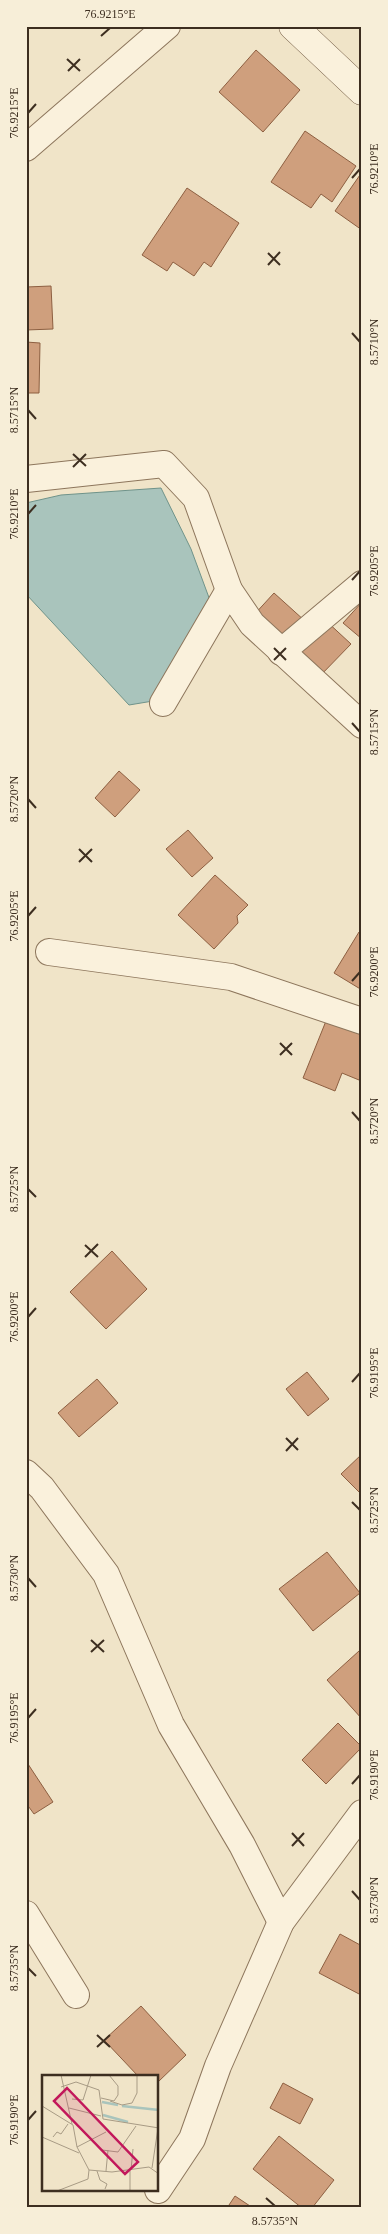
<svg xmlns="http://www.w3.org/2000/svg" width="388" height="2234" viewBox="0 0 388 2234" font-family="'Times New Roman',serif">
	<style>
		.water { fill: #a9c4bc; stroke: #6f938a }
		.building { fill: #cf9f7d; stroke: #8d5f41 }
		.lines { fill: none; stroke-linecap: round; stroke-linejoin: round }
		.street-casing { stroke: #8d765c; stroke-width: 28 }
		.secondary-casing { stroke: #6f573f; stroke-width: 29 }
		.street { stroke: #faf1dc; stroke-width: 26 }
		.secondary { stroke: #faf1dc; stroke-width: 28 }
		.ticks { fill: none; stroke: #3d2e20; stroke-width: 2 }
		.inset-river { fill: none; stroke: #a9c4bc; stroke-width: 2.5 }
		.inset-road { fill: none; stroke: #a89b85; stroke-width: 1 }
		.view { fill: #c2185b; fill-opacity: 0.15; stroke: #c2185b; stroke-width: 2.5 }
		.inset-edge { fill: none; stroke: #3d2e20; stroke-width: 2.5 }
		.neatline { fill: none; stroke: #3d2e20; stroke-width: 2 }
		.ticks-label { font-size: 12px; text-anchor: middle; fill: #3d2e20 }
	</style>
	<rect width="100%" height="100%" fill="#f0e4c8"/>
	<polygon class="water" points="161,488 191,549 218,622 153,701 129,705 26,594 26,503 61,495"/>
	<g class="building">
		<polygon points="256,50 300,90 263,132 219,92"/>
		<polygon points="305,131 356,166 332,202 321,194 311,208 271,182"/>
		<polygon points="362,172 362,230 335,211"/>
		<polygon points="187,188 239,223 211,267 204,262 194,276 173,262 167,271 142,255"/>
		<polygon points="51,286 53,329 26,330 26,287"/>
		<polygon points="26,342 40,343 39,393 26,393"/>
		<polygon points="274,593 305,621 284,645 252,617"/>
		<polygon points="362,602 362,639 343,623"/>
		<polygon points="324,619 351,644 318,678 292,653"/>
		<polygon points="119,771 140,790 115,817 95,798"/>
		<polygon points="188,830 213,858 192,877 166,849"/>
		<polygon points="215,875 248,905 237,916 238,923 214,949 178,915"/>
		<polygon points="359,932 362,934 362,990 334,973"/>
		<polygon points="326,1021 362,1035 362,1074 359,1080 342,1073 335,1091 303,1078"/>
		<polygon points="112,1251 147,1289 106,1329 70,1292"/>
		<polygon points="307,1372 329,1399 308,1416 286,1389"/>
		<polygon points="97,1379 118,1403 79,1437 58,1413"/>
		<polygon points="362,1454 362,1495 341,1474"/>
		<polygon points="327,1552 360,1593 313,1631 279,1589"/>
		<polygon points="359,1651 362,1654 362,1719 327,1680"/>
		<polygon points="338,1723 362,1747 326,1784 302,1760"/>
		<polygon points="26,1761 53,1802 34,1814 26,1803"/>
		<polygon points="340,1934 362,1946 361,1995 319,1973"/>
		<polygon points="141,2006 186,2055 158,2082 158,2076 138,2076 104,2040"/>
		<polygon points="283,2083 313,2099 300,2124 270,2108"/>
		<polygon points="279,2136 334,2180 312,2208 302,2208 253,2169"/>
		<polygon points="235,2196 253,2208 227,2208"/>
	</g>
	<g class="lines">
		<g class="street-casing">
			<g id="street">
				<polyline points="26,148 167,26"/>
				<polyline points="26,479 164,464 196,498 229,590 252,624 362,725"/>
				<polyline points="281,652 362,584"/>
				<polyline points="163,703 229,590"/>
				<polyline points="49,952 231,977 362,1021"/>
				<polyline points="26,1473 42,1488 106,1574 171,1725 242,1845 281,1922"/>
				<polyline points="26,1914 76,1995"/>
				<polyline points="158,2190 192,2139 218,2066 281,1922 362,1813"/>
			</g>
		</g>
		<g class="secondary-casing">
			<polyline id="secondary" points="293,26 362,91"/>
		</g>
		<use href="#street" class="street"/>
		<use href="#secondary" class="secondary"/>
	</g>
	<path class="ticks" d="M101 36 110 28M67 59 80 71M68 71 80 59M28 113 36 104M352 178 360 169M268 253 280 265M268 265 280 252M352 333 360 342M28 410 36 419M73 454 86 466M73 467 86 454M28 514 36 505M352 580 360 571M274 648 286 660M274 660 286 648M352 723 360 732M28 799 36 808M79 849 92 862M79 862 92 849M28 916 36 907M352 981 360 972M280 1043 292 1055M280 1055 292 1043M352 1112 360 1121M28 1189 36 1197M85 1245 98 1257M85 1257 98 1244M28 1317 36 1308M352 1382 360 1373M286 1438 298 1450M286 1451 298 1438M352 1502 360 1510M28 1578 36 1587M91 1640 104 1652M91 1652 104 1640M28 1718 36 1709M352 1784 360 1775M292 1833 304 1846M292 1846 304 1833M352 1891 360 1900M28 1968 36 1976M97 2035 110 2047M97 2047 110 2035M28 2120 36 2111M266 2198 275 2206"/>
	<g transform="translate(42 2075)">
		<rect width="116" height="116" fill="#f0e4c8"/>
		<path class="inset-river" d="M60 27 76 30M80 31 117 35M61 40 86 47"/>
		<path class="inset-road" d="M19 0 30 49M19 12 34 7 57 15 61 44 117 53M59 23 72 26 76 20V11L67 0M30 24 41 25 49 0M68 26 80 30 90 28 95 18V0M0 31 31 50 35 72 47 95 70 97 107 92 117 99M27 33 59 41M0 62 37 78M11 62 15 57 19 59 26 49M35 72 64 57M60 75 76 77 94 51M110 93 116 53M89 95 91 74M55 96 58 105 65 109 63 114M64 96 66 75M88 96V116M15 116 46 104 47 95"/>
		<path class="view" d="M25 13 96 87 83 99 12 26Z"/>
		<rect width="116" height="116" class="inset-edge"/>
	</g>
	<rect width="388" height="2234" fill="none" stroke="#f7eed8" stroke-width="55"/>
	<rect x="28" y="28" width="332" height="2178" class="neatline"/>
	<g class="ticks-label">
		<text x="110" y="18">76.9215°E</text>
		<text transform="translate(14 113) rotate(-90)" y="4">76.9215°E</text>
		<text transform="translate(374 169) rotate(-90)" y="4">76.9210°E</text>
		<text transform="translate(374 342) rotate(-90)" y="4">8.5710°N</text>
		<text transform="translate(14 410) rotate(-90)" y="4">8.5715°N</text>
		<text transform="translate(14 514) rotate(-90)" y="4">76.9210°E</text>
		<text transform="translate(374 571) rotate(-90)" y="4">76.9205°E</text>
		<text transform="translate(374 732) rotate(-90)" y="4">8.5715°N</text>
		<text transform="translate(14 799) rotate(-90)" y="4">8.5720°N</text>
		<text transform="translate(14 916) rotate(-90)" y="4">76.9205°E</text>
		<text transform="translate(374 972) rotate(-90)" y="4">76.9200°E</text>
		<text transform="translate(374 1121) rotate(-90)" y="4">8.5720°N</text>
		<text transform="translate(14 1189) rotate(-90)" y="4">8.5725°N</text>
		<text transform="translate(14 1317) rotate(-90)" y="4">76.9200°E</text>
		<text transform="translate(374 1373) rotate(-90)" y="4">76.9195°E</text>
		<text transform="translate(374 1510) rotate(-90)" y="4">8.5725°N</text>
		<text transform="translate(14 1578) rotate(-90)" y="4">8.5730°N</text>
		<text transform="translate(14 1718) rotate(-90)" y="4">76.9195°E</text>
		<text transform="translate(374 1775) rotate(-90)" y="4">76.9190°E</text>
		<text transform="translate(374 1900) rotate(-90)" y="4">8.5730°N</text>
		<text transform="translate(14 1968) rotate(-90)" y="4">8.5735°N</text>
		<text transform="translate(14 2120) rotate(-90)" y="4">76.9190°E</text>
		<text x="275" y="2225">8.5735°N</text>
	</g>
</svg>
